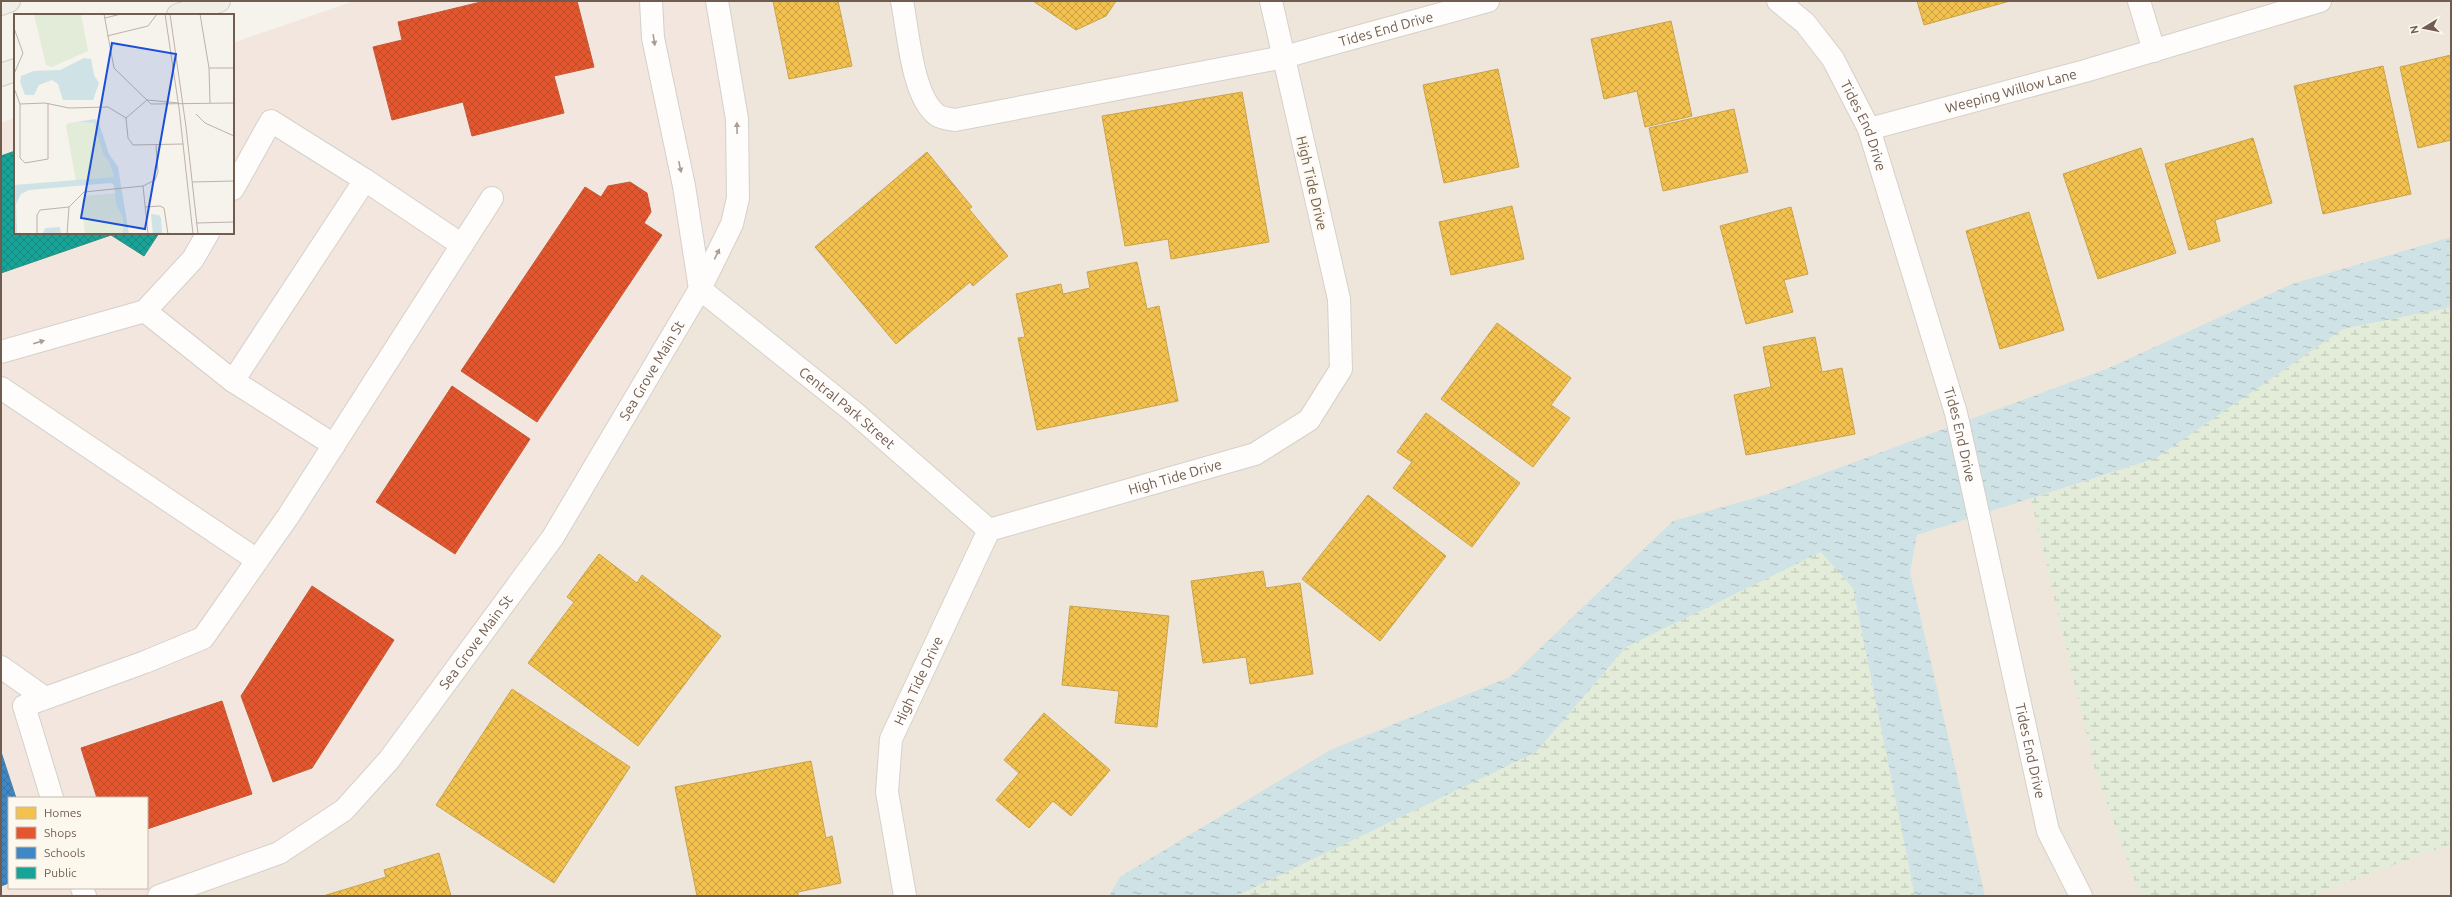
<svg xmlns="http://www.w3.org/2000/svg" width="2452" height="897" viewBox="0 0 2452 897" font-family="Ubuntu,sans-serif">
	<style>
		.residential { fill: #eee6da; fill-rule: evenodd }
		.commercial { fill: #f3e6de; fill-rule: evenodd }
		.wetland { fill: url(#wetland-marsh) }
		.water { fill: url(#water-ripples) }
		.homes { fill: url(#homes-cross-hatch); stroke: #cba34e }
		.shops { fill: url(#shops-cross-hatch); stroke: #c25938 }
		.schools { fill: url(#schools-cross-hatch); stroke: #4e7ba2 }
		.public { fill: url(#public-cross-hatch); stroke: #328e82 }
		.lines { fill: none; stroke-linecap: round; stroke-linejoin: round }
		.minor-casing { stroke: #d5d0ca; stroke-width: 24 }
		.major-casing { stroke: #d4cec7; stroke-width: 24 }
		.minor { stroke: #fefdfc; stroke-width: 22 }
		.major { stroke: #f1eee7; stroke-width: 22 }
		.oneway { fill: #a99d94 }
		.labels { text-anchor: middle; stroke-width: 4; stroke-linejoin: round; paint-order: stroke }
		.street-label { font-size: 14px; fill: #715d4f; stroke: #fdf8ee }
		.inset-road { fill: none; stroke: #bdb2a8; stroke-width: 1 }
		.view { fill: #1d4ed8; fill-opacity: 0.15; stroke: #1d4ed8; stroke-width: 2 }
		.inset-edge { fill: none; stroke: #715d4f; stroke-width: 2 }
	</style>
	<defs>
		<pattern id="wetland-marsh" width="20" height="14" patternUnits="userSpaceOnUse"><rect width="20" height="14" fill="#e2ecd8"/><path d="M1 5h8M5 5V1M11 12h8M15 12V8" fill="none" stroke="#bcc2b2"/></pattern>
		<pattern id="water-ripples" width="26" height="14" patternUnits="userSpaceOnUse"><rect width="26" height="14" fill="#cfe2e5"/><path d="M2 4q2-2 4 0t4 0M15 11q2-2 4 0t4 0" fill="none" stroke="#acbabc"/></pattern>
		<pattern id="homes-cross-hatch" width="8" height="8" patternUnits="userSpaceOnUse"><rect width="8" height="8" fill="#f2c14e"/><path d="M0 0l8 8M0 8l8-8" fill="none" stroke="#c8a043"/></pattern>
		<pattern id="shops-cross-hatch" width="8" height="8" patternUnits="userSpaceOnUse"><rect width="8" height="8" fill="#e4572e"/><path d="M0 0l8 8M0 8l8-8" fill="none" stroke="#bd4b2a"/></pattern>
		<pattern id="schools-cross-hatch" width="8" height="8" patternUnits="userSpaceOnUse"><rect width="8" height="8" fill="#3f88c5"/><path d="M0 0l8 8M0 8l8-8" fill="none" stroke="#3972a2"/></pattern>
		<pattern id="public-cross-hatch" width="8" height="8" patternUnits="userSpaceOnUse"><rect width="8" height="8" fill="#17a398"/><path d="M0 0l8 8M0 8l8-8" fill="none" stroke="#19887e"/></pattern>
	</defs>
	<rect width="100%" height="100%" fill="#f6f3ec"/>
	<path class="residential" d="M355 1H2451V896H1V123L15 118V233H233V43ZM9 798H147V888H9Z"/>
	<path class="commercial" d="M355 1H717L738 198 553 537 389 760 279 853 159 896H1V123L15 118V233H233V43ZM9 798H147V888H9Z"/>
	<g class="wetland">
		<polygon points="2451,307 2451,844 2310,896 2149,896 2138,890 2095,770 2031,499 2156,458 2343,329"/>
		<polygon points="1821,552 1853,588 1915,896 1236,896 1536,752 1626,647"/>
	</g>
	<polygon class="water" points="2451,237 2451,307 2343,329 2156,458 1917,535 1910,572 1985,896 1915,896 1853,588 1821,552 1626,647 1536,752 1236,896 1109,896 1120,877 1330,750 1510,677 1673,521 1765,495 2109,368 2292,284"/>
	<g class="homes">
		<polygon points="773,1 838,1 852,66 789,79"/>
		<polygon points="1033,1 1116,1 1106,16 1076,30"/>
		<polygon points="1917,1 2010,1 1924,25"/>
		<polygon points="1671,21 1692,116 1645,127 1637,91 1604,99 1591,39"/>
		<polygon points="2451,55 2451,140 2418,148 2400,67"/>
		<polygon points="2383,66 2411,194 2323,214 2294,86"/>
		<polygon points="1498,69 1519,167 1444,183 1423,85"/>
		<polygon points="1242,92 1269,242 1171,259 1168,239 1125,246 1102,116"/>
		<polygon points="1734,109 1748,172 1663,191 1649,128"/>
		<polygon points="2253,138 2272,203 2215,220 2220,241 2189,250 2165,164"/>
		<polygon points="2141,148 2176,253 2098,279 2063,174"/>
		<polygon points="927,152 972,207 969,209 1008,256 973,286 970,282 896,344 815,247"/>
		<polygon points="1512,206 1524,259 1451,275 1439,222"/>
		<polygon points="1791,207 1808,274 1784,280 1793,312 1746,324 1720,226"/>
		<polygon points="2029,212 2064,330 2000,349 1966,231"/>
		<polygon points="1137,262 1147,309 1159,306 1178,401 1037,430 1018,338 1025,337 1016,294 1061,284 1063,294 1090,288 1087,272"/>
		<polygon points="1497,323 1571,378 1551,405 1570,418 1533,467 1441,399"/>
		<polygon points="1815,337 1822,372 1842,368 1855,434 1746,455 1734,395 1771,387 1763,347"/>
		<polygon points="1426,413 1520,483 1472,547 1393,488 1412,462 1397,452"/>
		<polygon points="1368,495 1446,556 1380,641 1302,579"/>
		<polygon points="599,554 637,583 642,575 721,636 638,746 528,663 574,602 567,597"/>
		<polygon points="1263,571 1266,588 1300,583 1313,674 1250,684 1246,657 1203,663 1191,581"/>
		<polygon points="1070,606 1169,616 1157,727 1115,723 1119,691 1062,685"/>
		<polygon points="512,689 630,767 554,883 436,805"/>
		<polygon points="1044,713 1110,770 1071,816 1053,801 1029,828 996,800 1019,773 1004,760"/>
		<polygon points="811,761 826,838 832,836 841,883 798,892 798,896 697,896 675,787"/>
		<polygon points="439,853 451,896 323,896 386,877 384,870"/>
	</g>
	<g class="shops">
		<polygon points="485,1 577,1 594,67 554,76 564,113 472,136 463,102 392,120 373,47 402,40 398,22"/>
		<polygon points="630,182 647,193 651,212 644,223 662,235 537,422 461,371 585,187 601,197 608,186"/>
		<polygon points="452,386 530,439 455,554 376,502"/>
		<polygon points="312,586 394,640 312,768 273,782 241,696"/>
		<polygon points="222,701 252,794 147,829 147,798 97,798 81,748"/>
	</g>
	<polygon class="schools" points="1,752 16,798 9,798 9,883 1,886"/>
	<polygon class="public" points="15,151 15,233 159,233 144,256 111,235 1,273 1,156"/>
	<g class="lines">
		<g class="minor-casing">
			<g id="minor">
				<polyline points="651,1 653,38 684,186 700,289"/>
				<path id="s1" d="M902 1C908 30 912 97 937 115 941 118 949 119 955 120L1284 57 1488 1"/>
				<path id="s2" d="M1778 1 1805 23 1833 59 1869 129 1956 413 2048 831 2081 896"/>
				<polyline points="2139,1 2154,51"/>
				<path id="s3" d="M1869 129 2085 71 2320 1"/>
				<polyline points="365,180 462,245"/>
				<polyline points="233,189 271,121 365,180 233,381"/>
				<polyline points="208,233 193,259 145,311 233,381 334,445"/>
				<path id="s4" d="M700 289 855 413 989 530"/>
				<polyline points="1,352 145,311"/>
				<polyline points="1,388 257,560"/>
				<polyline points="1,667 45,698"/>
				<polyline points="52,798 24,706 145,662 203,638 289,515 492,198"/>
				<polyline points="82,888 85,896"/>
				<path id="s5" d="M159 896 279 853 344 810 389 760 553 537 700 289 732 224 738 198 737 119 717 1"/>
				<path id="s6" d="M905 896 887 792 891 739 989 530 1255 454 1309 420 1341 369 1339 299 1271 1"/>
			</g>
		</g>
		<g class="major-casing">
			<g id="major">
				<polyline points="1,4 9,1"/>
				<polyline points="178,15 219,1"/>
				<polyline points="1,75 15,70"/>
			</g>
		</g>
		<use href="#minor" class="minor"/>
		<use href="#major" class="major"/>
	</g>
	<defs><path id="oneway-solid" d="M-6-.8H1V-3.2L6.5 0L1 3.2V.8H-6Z"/></defs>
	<g class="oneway">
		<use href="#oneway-solid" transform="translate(654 40) rotate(81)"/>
		<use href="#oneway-solid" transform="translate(737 128) rotate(-91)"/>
		<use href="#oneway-solid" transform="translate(680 167) rotate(78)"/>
		<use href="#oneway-solid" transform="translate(717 254) rotate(-64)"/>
		<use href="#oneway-solid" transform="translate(39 342) rotate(-16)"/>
	</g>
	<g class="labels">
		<g class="street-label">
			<text dy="5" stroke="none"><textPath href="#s1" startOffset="581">Tides End Drive</textPath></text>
			<text dy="5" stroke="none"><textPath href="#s3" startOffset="147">Weeping Willow Lane</textPath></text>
			<text dy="5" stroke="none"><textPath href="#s2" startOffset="154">Tides End Drive</textPath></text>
			<text transform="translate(1312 183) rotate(77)" y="5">High Tide Drive</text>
			<text dy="5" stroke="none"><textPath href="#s5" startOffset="743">Sea Grove Main St</textPath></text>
			<text dy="5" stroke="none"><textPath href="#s4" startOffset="189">Central Park Street</textPath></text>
			<text dy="5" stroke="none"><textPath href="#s2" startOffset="478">Tides End Drive</textPath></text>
			<text dy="5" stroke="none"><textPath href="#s6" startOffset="583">High Tide Drive</textPath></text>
			<text dy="5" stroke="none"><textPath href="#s5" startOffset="419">Sea Grove Main St</textPath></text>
			<text dy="5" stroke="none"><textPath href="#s6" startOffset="223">High Tide Drive</textPath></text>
			<text dy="5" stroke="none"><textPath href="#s2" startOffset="802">Tides End Drive</textPath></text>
		</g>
	</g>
	<g transform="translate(14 14)">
		<rect width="220" height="220" fill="#f6f3ec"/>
		<path d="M20 0H67L74 37 38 53 32 51Z" fill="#e2ecd8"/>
		<path d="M62 108 80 109 89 140 95 148 100 163 62 167 52 112 54 109ZM101 179 109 204V220H71L68 187 71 182Z" fill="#e2ecd8"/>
		<path d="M70 44 77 45 80 61 85 69 79 86H49L44 70 38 66 25 71 20 81H11L6 68 7 62 20 57 46 56ZM81 105 85 109 95 140 104 153 115 220H109V204L102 189 100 171 97 169 15 176 7 180 2 190 3 220H0V171L100 163 95 148 89 140 80 109 62 108ZM137 200 145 201 147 204 148 220H139ZM46 213 47 220H29L31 214Z" fill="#cfe2e5"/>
		<path class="inset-road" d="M90 0 100 54 137 90 220 89M151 0 165 94 179 220M156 0 172 113 184 220M186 0 195 54 196 89M91 4 107 0M0 14 9 39 0 60M93 22 134 12 143 0M195 54H220M0 74 6 90V144L11 149 34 145V89M133 86 165 89M6 90 31 89 55 94 94 93 112 104 114 124 119 131 169 130M182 100 191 109 220 122M112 104 133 86M178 168 220 167M129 172 134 220M131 193 146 192 150 194 154 220M182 209 220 208M23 220V201L26 196 55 193M53 220 55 193 70 178 129 172 141 166 144 158 142 131"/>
		<path class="view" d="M98 29 162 40 131 215 67 204Z"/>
		<rect width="220" height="220" class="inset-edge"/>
	</g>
	<rect width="2452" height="897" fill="none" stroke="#715d4f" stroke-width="4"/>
	<rect x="8" y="797" width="140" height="92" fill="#fdf8ee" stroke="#c5baae"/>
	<rect x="16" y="807" width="20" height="12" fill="#f2c14e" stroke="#c5baae"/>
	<text x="44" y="817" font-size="12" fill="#715d4f">Homes</text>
	<rect x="16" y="827" width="20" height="12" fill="#e4572e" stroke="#c5baae"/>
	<text x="44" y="837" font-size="12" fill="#715d4f">Shops</text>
	<rect x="16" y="847" width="20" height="12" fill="#3f88c5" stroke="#c5baae"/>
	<text x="44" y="857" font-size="12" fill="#715d4f">Schools</text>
	<rect x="16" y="867" width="20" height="12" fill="#17a398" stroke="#c5baae"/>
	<text x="44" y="877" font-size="12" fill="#715d4f">Public</text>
	<g transform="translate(2424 28) rotate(260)" stroke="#fdf8ee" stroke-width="3" paint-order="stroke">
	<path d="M0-3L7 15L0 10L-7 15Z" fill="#715d4f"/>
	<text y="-6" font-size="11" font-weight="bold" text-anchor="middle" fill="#715d4f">N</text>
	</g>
</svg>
